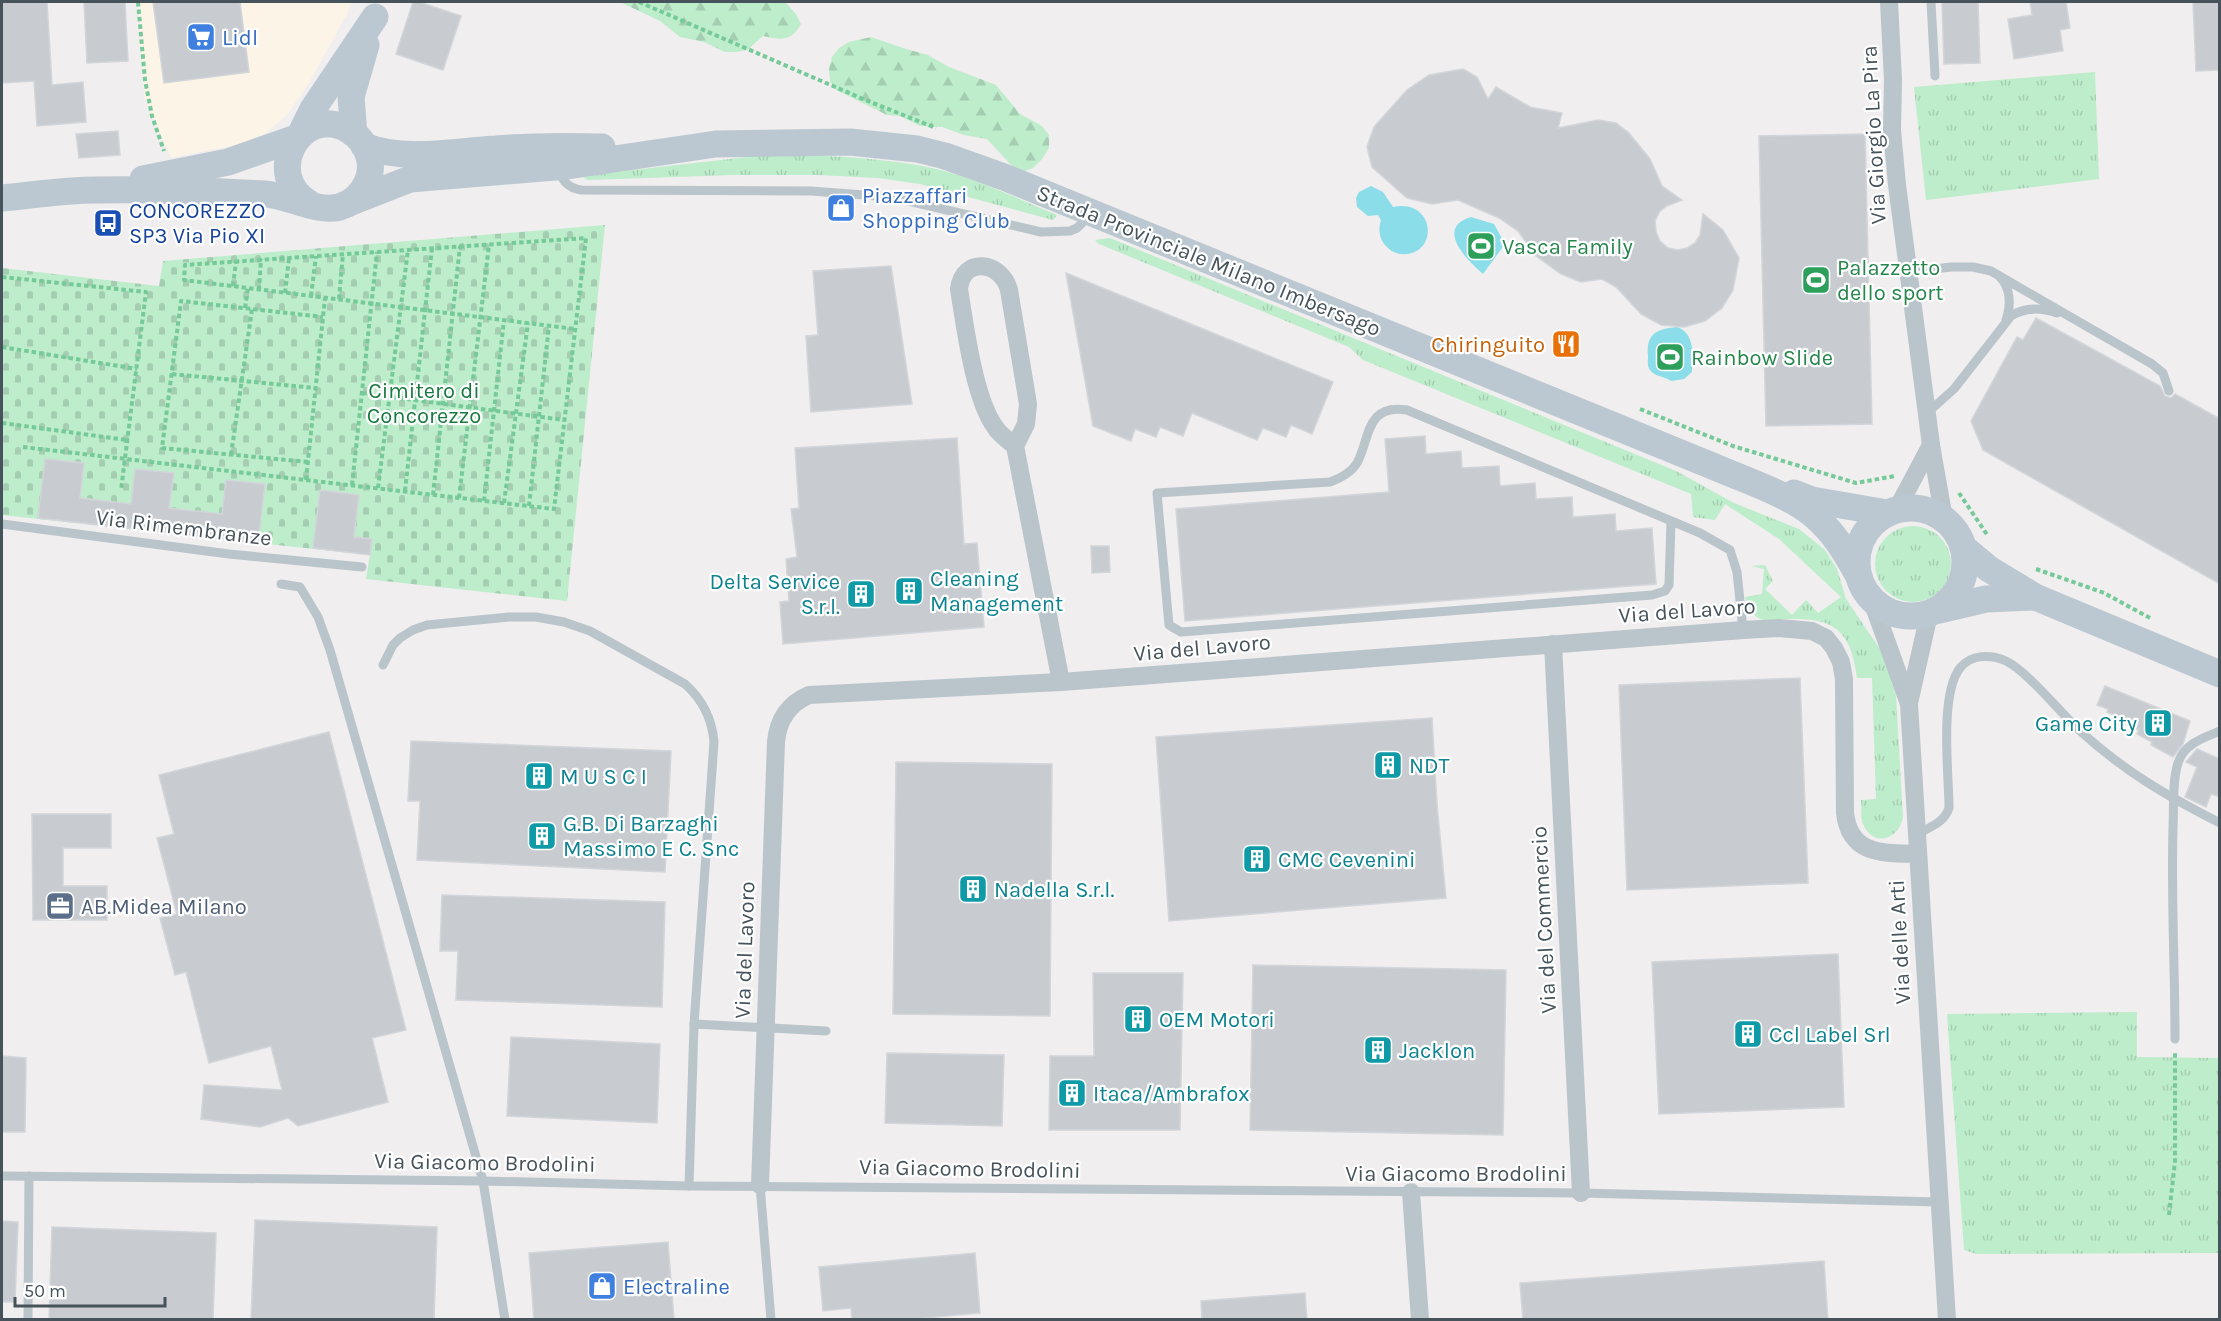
<svg xmlns="http://www.w3.org/2000/svg" width="2221" height="1321" viewBox="0 0 2221 1321" font-family="Karla,sans-serif">
	<style>
		.commercial { fill: #fbf4e7 }
		.grass { fill: url(#grass-tufts) }
		.forest { fill: url(#forest-firs) }
		.cemetery { fill: url(#cemetery-stones) }
		.water { fill: #8bdee9 }
		.building { fill: #c8ccd1; stroke: #d2d5d9; stroke-width: 1.5 }
		.lines { fill: none; stroke-linecap: round; stroke-linejoin: round }
		.path { stroke: #76ca99; stroke-width: 4; stroke-dasharray: 4.5 3; stroke-linecap: butt }
		.lane { stroke: #bac4cb; stroke-width: 9 }
		.street { stroke: #bac4cb; stroke-width: 18 }
		.secondary { stroke: #bcc8d1; stroke-width: 27 }
		.labels { text-anchor: middle; stroke-width: 4.5; stroke-linejoin: round; paint-order: stroke }
		.shop-label { font-size: 22px; fill: #366cbe; stroke: #fff; text-anchor: start }
		.street-label { font-size: 22px; fill: #47535b; stroke: #fff }
		.transit-label { font-size: 22px; fill: #164399; stroke: #fff; text-anchor: start }
		.leisure-label { font-size: 22px; fill: #27864d; stroke: #fff; text-anchor: start }
		.food-label { font-size: 22px; fill: #c56008; stroke: #fff; text-anchor: end }
		.park-label { font-size: 22px; fill: #197a41; stroke: #fff }
		.culture-label { font-size: 22px; fill: #0d838f; stroke: #fff; text-anchor: start }
		.service-label { font-size: 22px; fill: #4e5e75; stroke: #fff; text-anchor: start }
	</style>
	<defs>
		<pattern id="grass-tufts" width="24" height="20" patternUnits="userSpaceOnUse" patternTransform="scale(1.5)"><rect width="24" height="20" fill="#bdedcb"/><path d="M3 7l-1-3M5 7V3M7 7l1-3M15 17l-1-3M17 17v-4M19 17l1-3" fill="none" stroke="#a4cdb1"/></pattern>
		<pattern id="forest-firs" width="22" height="20" patternUnits="userSpaceOnUse" patternTransform="scale(1.5)"><rect width="22" height="20" fill="#bdedcb"/><path d="M5 1l3.5 6h-7zM16 11l3.5 6h-7z" fill="#a4cdb1"/></pattern>
		<pattern id="cemetery-stones" width="16" height="16" patternUnits="userSpaceOnUse" patternTransform="scale(1.5)"><rect width="16" height="16" fill="#bdedcb"/><path d="M2 7V4a2 2 0 0 1 4 0v3zM10 15v-3a2 2 0 0 1 4 0v3z" fill="#a4cdb1"/></pattern>
	</defs>
	<rect width="100%" height="100%" fill="#f0eeee"/>
	<polygon class="commercial" points="138,2 351,2 347,14 309,83 287,115 266,133 241,144 171,158 144,97"/>
	<g class="grass">
		<polygon points="2095,72 2099,179 1926,200 1914,87"/>
		<path d="M799 155C841 156 882 159 923 166 969 175 1014 197 1057 215L1053 220 920 184 878 178 818 175H732L588 180 581 176 756 156Z"/>
		<path d="M1110 238 1676 471 1734 503 1799 529 1825 550 1837 569 1846 599 1882 652 1896 696 1903 818C1897 841 1873 847 1863 824 1860 818 1862 807 1861 800L1876 799 1872 678H1857C1849 614 1819 618 1764 620 1753 618 1749 608 1745 597L1762 594 1764 569 1751 566 1765 565 1773 581 1765 589 1792 615 1806 600 1818 613 1841 597 1779 539 1725 504 1715 520 1693 517 1691 494 1363 360 1349 347 1099 244 1095 240Z"/>
		<circle cx="1913" cy="564" r="38"/>
		<polygon points="2137,1012 2137,1057 2219,1058 2219,1253 1976,1254 1964,1250 1947,1014"/>
	</g>
	<g class="forest">
		<path d="M620 2H785L796 14 801 24C791 42 782 40 763 36L747 50 736 52H725L704 42 680 37 660 21Z"/>
		<polygon points="871,37 906,49 928,55 949,67 996,85 1020,114 1042,126 1049,135 1049,148 1042,159 1033,168 1022,172 1012,166 987,139 964,135 942,127 920,126 900,116 887,115 836,90 830,81 829,69 832,57 839,48 849,42"/>
	</g>
	<polygon class="cemetery" points="605,225 567,601 366,579 370,555 2,515 2,268 159,286 163,261"/>
	<g class="water">
		<path d="M1371 186 1383 192 1393 207C1433 198 1440 250 1407 254 1399 255 1391 252 1386 246 1379 239 1378 229 1381 220L1378 215 1368 216 1357 207 1356 198 1359 192Z"/>
		<path d="M1471 217 1494 224 1505 244 1483 274C1468 261 1434 228 1471 217Z"/>
		<path d="M1677 327C1695 333 1693 355 1692 372L1684 379 1671 381C1665 376 1655 377 1650 370 1647 366 1648 361 1648 356 1646 334 1656 329 1677 327Z"/>
	</g>
	<g class="building">
		<polygon points="2,2 47,2 52,85 83,82 86,122 37,126 34,81 2,83"/>
		<polygon points="84,2 125,2 128,61 87,63"/>
		<polygon points="153,2 240,2 249,72 164,83"/>
		<polygon points="413,2 419,2 461,16 443,70 396,54"/>
		<polygon points="1942,2 1978,2 1980,63 1944,64"/>
		<polygon points="2030,2 2066,2 2070,28 2060,30 2063,51 2014,59 2008,19 2032,15"/>
		<polygon points="2193,2 2220,2 2220,70 2196,71"/>
		<polygon points="1463,69 1477,77 1488,99 1496,87 1530,107 1562,113 1558,128 1598,120 1616,123 1629,133 1650,159 1662,186 1682,200 1667,206 1660,211 1655,221 1656,232 1660,241 1668,248 1678,250 1687,248 1695,243 1700,235 1703,214 1723,230 1739,258 1733,290 1722,308 1705,321 1684,327 1661,325 1641,314 1616,287 1602,279 1581,282 1561,274 1536,256 1518,231 1499,218 1458,200 1432,204 1407,198 1372,167 1367,147 1374,127 1407,90 1429,75"/>
		<polygon points="118,131 120,155 79,158 76,134"/>
		<polygon points="1865,134 1872,424 1766,426 1759,136"/>
		<polygon points="891,266 912,404 811,412 806,336 818,335 813,271"/>
		<polygon points="1066,273 1333,382 1312,434 1291,425 1286,437 1263,428 1257,440 1192,413 1183,436 1160,427 1156,437 1135,429 1131,441 1093,426"/>
		<polygon points="2036,318 2160,386 2165,396 2171,398 2175,394 2220,419 2220,584 1983,450 1971,421 2017,337 2023,340"/>
		<polygon points="1425,436 1426,454 1461,451 1462,468 1499,466 1500,486 1535,483 1536,499 1572,497 1573,517 1615,514 1616,531 1652,528 1656,584 1185,621 1176,509 1389,492 1385,439"/>
		<polygon points="957,438 964,544 977,543 984,627 783,644 780,602 789,601 786,559 797,557 791,509 799,508 795,448"/>
		<polygon points="45,459 84,463 80,498 131,504 135,469 174,473 169,508 222,514 226,480 265,484 258,543 38,518"/>
		<polygon points="320,490 359,495 354,537 372,539 370,555 313,548"/>
		<polygon points="1091,546 1109,546 1110,572 1092,573"/>
		<polygon points="1800,678 1808,883 1627,890 1619,685"/>
		<polygon points="2105,686 2190,721 2183,744 2173,757 2151,745 2152,742 2137,734 2139,730 2132,727 2133,725 2122,721 2116,716 2107,712 2108,709 2097,705"/>
		<polygon points="1432,718 1437,805 1446,898 1169,921 1156,737"/>
		<polygon points="329,732 406,1030 372,1038 388,1102 298,1126 288,1118 260,1127 201,1119 204,1085 282,1090 271,1046 209,1063 186,972 175,975 160,918 177,914 157,838 174,834 159,775"/>
		<polygon points="411,741 671,751 665,872 417,860 420,801 408,801"/>
		<polygon points="2197,749 2220,759 2220,797 2211,794 2206,807 2185,797 2197,767 2186,762"/>
		<polygon points="896,762 1052,764 1050,1016 893,1014"/>
		<polygon points="32,814 111,814 111,848 63,848 63,886 107,886 107,920 33,920"/>
		<polygon points="442,895 665,902 662,1007 456,1000 458,951 440,951"/>
		<polygon points="1838,954 1844,1107 1659,1114 1652,962"/>
		<polygon points="1253,965 1506,970 1503,1135 1250,1130"/>
		<polygon points="1093,973 1183,973 1180,1130 1049,1130 1050,1056 1094,1056"/>
		<polygon points="511,1037 660,1044 657,1123 507,1116"/>
		<polygon points="887,1053 1004,1055 1002,1126 885,1123"/>
		<polygon points="2,1056 26,1058 25,1132 2,1132"/>
		<polygon points="255,1220 437,1227 434,1320 251,1320"/>
		<polygon points="2,1221 18,1222 15,1302 2,1302"/>
		<polygon points="52,1227 216,1233 213,1320 49,1320"/>
		<polygon points="668,1242 674,1320 534,1320 529,1253"/>
		<polygon points="975,1253 980,1313 902,1320 852,1320 851,1308 823,1311 819,1267"/>
		<polygon points="1824,1261 1828,1320 1523,1320 1520,1283"/>
		<polygon points="1305,1293 1307,1320 1202,1320 1201,1301"/>
	</g>
	<g class="lines">
		<g class="path">
			<polyline points="138,2 145,80 152,116 164,151"/>
			<polyline points="639,2 863,99 936,128"/>
			<polyline points="2,277 146,292 121,490"/>
			<polyline points="233,286 236,261"/>
			<polyline points="259,290 261,259"/>
			<polyline points="285,293 289,258"/>
			<polyline points="311,296 316,256"/>
			<polyline points="339,299 343,254"/>
			<polyline points="245,308 248,288"/>
			<polyline points="2,347 137,369"/>
			<polyline points="172,374 315,388"/>
			<polyline points="362,393 564,420"/>
			<polyline points="1640,409 1733,446 1856,483 1895,476"/>
			<polyline points="2,423 127,440"/>
			<polyline points="23,447 554,509 586,238 185,265 184,280 575,329"/>
			<polyline points="231,455 252,309"/>
			<polyline points="308,462 162,448 181,301 323,317"/>
			<polyline points="306,480 325,298"/>
			<polyline points="352,485 377,252"/>
			<polyline points="378,488 408,250"/>
			<polyline points="405,491 432,248"/>
			<polyline points="1959,493 1988,536"/>
			<polyline points="433,495 460,246"/>
			<polyline points="459,498 489,245"/>
			<polyline points="484,501 504,320"/>
			<polyline points="504,503 528,323"/>
			<polyline points="529,506 549,326"/>
			<polyline points="2036,569 2104,593 2150,618"/>
			<polyline points="2169,1215 2175,1161 2175,1051"/>
		</g>
		<g class="lane">
			<polyline points="1931,2 1935,76"/>
			<path d="M557 169C563 181 568 188 581 190L811 191 891 197 1041 232 1070 231 1077 228 1090 215"/>
			<polyline points="1908,272 1951,267 1973,267 1991,271 2152,364 2163,373 2169,391"/>
			<path d="M2000 277C2011 288 2011 306 2006 320"/>
			<path d="M1926 414 1954 389 2011 316C2025 307 2042 308 2057 313"/>
			<path d="M1671 522 1669 585 1665 591 1652 595 1181 632 1169 625 1157 493 1330 482C1341 478 1351 473 1357 463 1370 440 1365 403 1407 410L1700 533 1730 550 1737 572 1743 630"/>
			<polyline points="2,524 229,554 362,567"/>
			<polyline points="281,584 300,587 318,617 330,650 483,1181 505,1320"/>
			<path d="M383 665 393 645 400 638 413 630 427 625 509 617H536L564 622 590 631 685 684C703 700 712 718 714 742L694 1024 689 1186"/>
			<path d="M1917 834C1930 827 1944 823 1949 808 1949 775 1939 695 1960 668 1971 654 1991 654 2006 661 2027 671 2060 712 2079 730 2124 771 2165 795 2220 823"/>
			<polyline points="694,1024 826,1031"/>
			<path d="M2175 1039C2175 968 2171 898 2173 828 2174 809 2172 781 2178 763 2184 744 2203 738 2220 731"/>
			<polyline points="2,1176 483,1181 689,1186 1581,1193 1939,1202"/>
			<polyline points="760,1185 771,1320"/>
			<polyline points="28,1320 29,1176"/>
		</g>
		<g class="street">
			<polyline points="1889,2 1893,80 1892,130 1897,185 1931,445 1944,519"/>
			<path d="M1015 446 1026 424 1028 404 1009 290C1001 261 963 256 959 289 965 326 974 398 995 427 1000 435 1008 440 1015 446L1061 682"/>
			<polyline points="1897,509 1931,445"/>
			<polyline points="1872,601 1909,704 1947,1320"/>
			<polyline points="1553,644 1581,1193"/>
			<polyline points="1909,703 1929,614"/>
			<path d="M760 1185 776 742C778 720 788 704 809 695L1061 682 1743 630 1779 628 1812 631 1826 638 1834 648 1841 662 1844 679 1845 813C1850 856 1884 853 1918 854"/>
			<polyline points="1411,1192 1420,1320"/>
		</g>
		<g class="secondary">
			<polyline points="354,134 351,97 366,45"/>
			<path d="M364 146C406 162 453 151 496 149 531 146 567 146 602 147"/>
			<polyline points="143,179 228,162 299,137 313,109 375,17"/>
			<path d="M2 198C33 195 65 190 97 190 152 189 209 191 265 194 289 195 315 213 340 207 359 201 373 181 370 161 368 148 360 136 347 129 300 104 261 176 310 204"/>
			<path d="M344 205 410 179 567 166 716 144 850 142 917 149 945 156 1004 177 1710 465C1740 478 1788 494 1812 514 1832 530 1845 551 1857 573"/>
			<polyline points="1794,493 1812,500 1887,513"/>
			<circle cx="1911" cy="562" r="54"/>
			<polyline points="1964,548 1989,569 2035,597 2220,674"/>
			<polyline points="1939,610 1986,599 2035,597"/>
		</g>
	</g>
	<defs>
		<g id="supermarket-square" transform="scale(1.5)"><rect x="-9" y="-9" width="18" height="18" rx="4" fill="#3f7fe0" stroke="#fff"/><path d="M-6-5.5h2.5l.6 2H6L4.5 2H-2.5L-4.4-4H-6ZM-1.5 3.2a1.3 1.3 0 1 0 .1 0ZM3 3.2a1.3 1.3 0 1 0 .1 0Z" fill="#fff"/></g>
		<g id="shop-square" transform="scale(1.5)"><rect x="-9" y="-9" width="18" height="18" rx="4" fill="#3f7fe0" stroke="#fff"/><path d="M-5-2.5h2.3a2.7 3.5 0 0 1 5.4 0H5L5.5 6h-11ZM-1.5-2.5h3a1.5 2.3 0 0 0-3 0Z" fill="#fff"/></g>
		<g id="bus-square" transform="scale(1.5)"><rect x="-9" y="-9" width="18" height="18" rx="4" fill="#1a4fb4" stroke="#fff"/><path d="M-5-6H5V4H4V6H2V4H-2V6H-4V4H-5ZM-3.5-4V0h7V-4ZM-3.5 1.2v1.5H-2V1.2ZM2 1.2v1.5H3.5V1.2Z" fill="#fff"/></g>
		<g id="stadium-square" transform="scale(1.5)"><rect x="-9" y="-9" width="18" height="18" rx="4" fill="#2e9e5b" stroke="#fff"/><path d="M0-5a6.5 5 0 1 0 0 10a6.5 5 0 1 0 0-10ZM-3.5-1.8h7v3.6h-7Z" fill="#fff"/></g>
		<g id="restaurant-square" transform="scale(1.5)"><rect x="-9" y="-9" width="18" height="18" rx="4" fill="#e8710a" stroke="#fff"/><path d="M-5-6h1v4h1v-4h1v4h1v-4h1v5L-1.5 .5V6h-2V.5L-5-1ZM5-6V6H3V1.5H1.5Q1.5-4 5-6Z" fill="#fff"/></g>
		<g id="building-square" transform="scale(1.5)"><rect x="-9" y="-9" width="18" height="18" rx="4" fill="#0f9aa8" stroke="#fff"/><path d="M-4-6H4V6H1V3H-1V6H-4ZM-2.5-4.3h1.7v1.8h-1.7ZM.8-4.3h1.7v1.8H.8ZM-2.5-1h1.7V.8h-1.7ZM.8-1h1.7V.8H.8Z" fill="#fff"/></g>
		<g id="office-square" transform="scale(1.5)"><rect x="-9" y="-9" width="18" height="18" rx="4" fill="#5c6f8a" stroke="#fff"/><path d="M-6-3h4V-5.5h4V-3h4V5H-6ZM-1-4.5V-3h2v-1.5ZM-6 0V1H6V0Z" fill="#fff"/></g>
	</defs>
	<g fill-rule="evenodd">
		<use href="#supermarket-square" x="201" y="37"/>
		<use href="#shop-square" x="841" y="208"/>
		<use href="#bus-square" x="108" y="223"/>
		<use href="#stadium-square" x="1481" y="246"/>
		<use href="#stadium-square" x="1816" y="280"/>
		<use href="#restaurant-square" x="1566" y="344"/>
		<use href="#stadium-square" x="1670" y="357"/>
		<use href="#building-square" x="909" y="591"/>
		<use href="#building-square" x="861" y="594"/>
		<use href="#building-square" x="2158" y="723"/>
		<use href="#building-square" x="1388" y="765"/>
		<use href="#building-square" x="539" y="776"/>
		<use href="#building-square" x="542" y="836"/>
		<use href="#building-square" x="1257" y="859"/>
		<use href="#building-square" x="973" y="889"/>
		<use href="#office-square" x="60" y="906"/>
		<use href="#building-square" x="1138" y="1019"/>
		<use href="#building-square" x="1748" y="1034"/>
		<use href="#building-square" x="1378" y="1050"/>
		<use href="#building-square" x="1072" y="1093"/>
		<use href="#shop-square" x="602" y="1286"/>
	</g>
	<g class="labels">
		<g class="shop-label">
			<text x="222" y="45">Lidl</text>
			<text x="862" y="203">Piazzaffari<tspan x="862" dy="25">Shopping Club</tspan></text>
			<text x="623" y="1294">Electraline</text>
		</g>
		<g class="street-label">
			<text transform="translate(1873 135) rotate(-93)" y="8">Via Giorgio La Pira</text>
			<text transform="translate(1209 260) rotate(22)" y="8">Strada Provinciale Milano Imbersago</text>
			<text transform="translate(184 527) rotate(7)" y="8">Via Rimembranze</text>
			<text transform="translate(1687 610) rotate(-4)" y="8">Via del Lavoro</text>
			<text transform="translate(1202 647) rotate(-5)" y="8">Via del Lavoro</text>
			<text transform="translate(1543 920) rotate(-93)" y="8">Via del Commercio</text>
			<text transform="translate(1899 942) rotate(-93)" y="8">Via delle Arti</text>
			<text transform="translate(744 950) rotate(-88)" y="8">Via del Lavoro</text>
			<text transform="translate(485 1162) rotate(1)" y="8">Via Giacomo Brodolini</text>
			<text transform="translate(970 1168) rotate(1)" y="8">Via Giacomo Brodolini</text>
			<text x="1456" y="1181">Via Giacomo Brodolini</text>
		</g>
		<g class="transit-label">
			<text x="129" y="218">CONCOREZZO<tspan x="129" dy="25">SP3 Via Pio XI</tspan></text>
		</g>
		<g class="leisure-label">
			<text x="1502" y="254">Vasca Family</text>
			<text x="1837" y="275">Palazzetto<tspan x="1837" dy="25">dello sport</tspan></text>
			<text x="1691" y="365">Rainbow Slide</text>
		</g>
		<g class="food-label">
			<text x="1545" y="352">Chiringuito</text>
		</g>
		<g class="park-label">
			<text x="424" y="398">Cimitero di<tspan x="424" dy="25">Concorezzo</tspan></text>
		</g>
		<g class="culture-label">
			<text x="930" y="586">Cleaning<tspan x="930" dy="25">Management</tspan></text>
			<text x="840" y="589" text-anchor="end">Delta Service<tspan x="840" dy="25">S.r.l.</tspan></text>
			<text x="2137" y="731" text-anchor="end">Game City</text>
			<text x="1409" y="773">NDT</text>
			<text x="560" y="784">M U S C I</text>
			<text x="563" y="831">G.B. Di Barzaghi<tspan x="563" dy="25">Massimo E C. Snc</tspan></text>
			<text x="1278" y="867">CMC Cevenini</text>
			<text x="994" y="897">Nadella S.r.l.</text>
			<text x="1159" y="1027">OEM Motori</text>
			<text x="1769" y="1042">Ccl Label Srl</text>
			<text x="1399" y="1058">Jacklon</text>
			<text x="1093" y="1101">Itaca/Ambrafox</text>
		</g>
		<g class="service-label">
			<text x="81" y="914">AB.Midea Milano</text>
		</g>
	</g>
	<rect width="2221" height="1321" fill="none" stroke="#47535b" stroke-width="6"/>
	<path d="M15 1297v9h150v-9" fill="none" stroke="#47535b" stroke-width="3"/>
	<text x="24" y="1297" font-size="18" fill="#47535b" stroke="#ffffff" stroke-width="4.5" paint-order="stroke">50 m</text>
</svg>
